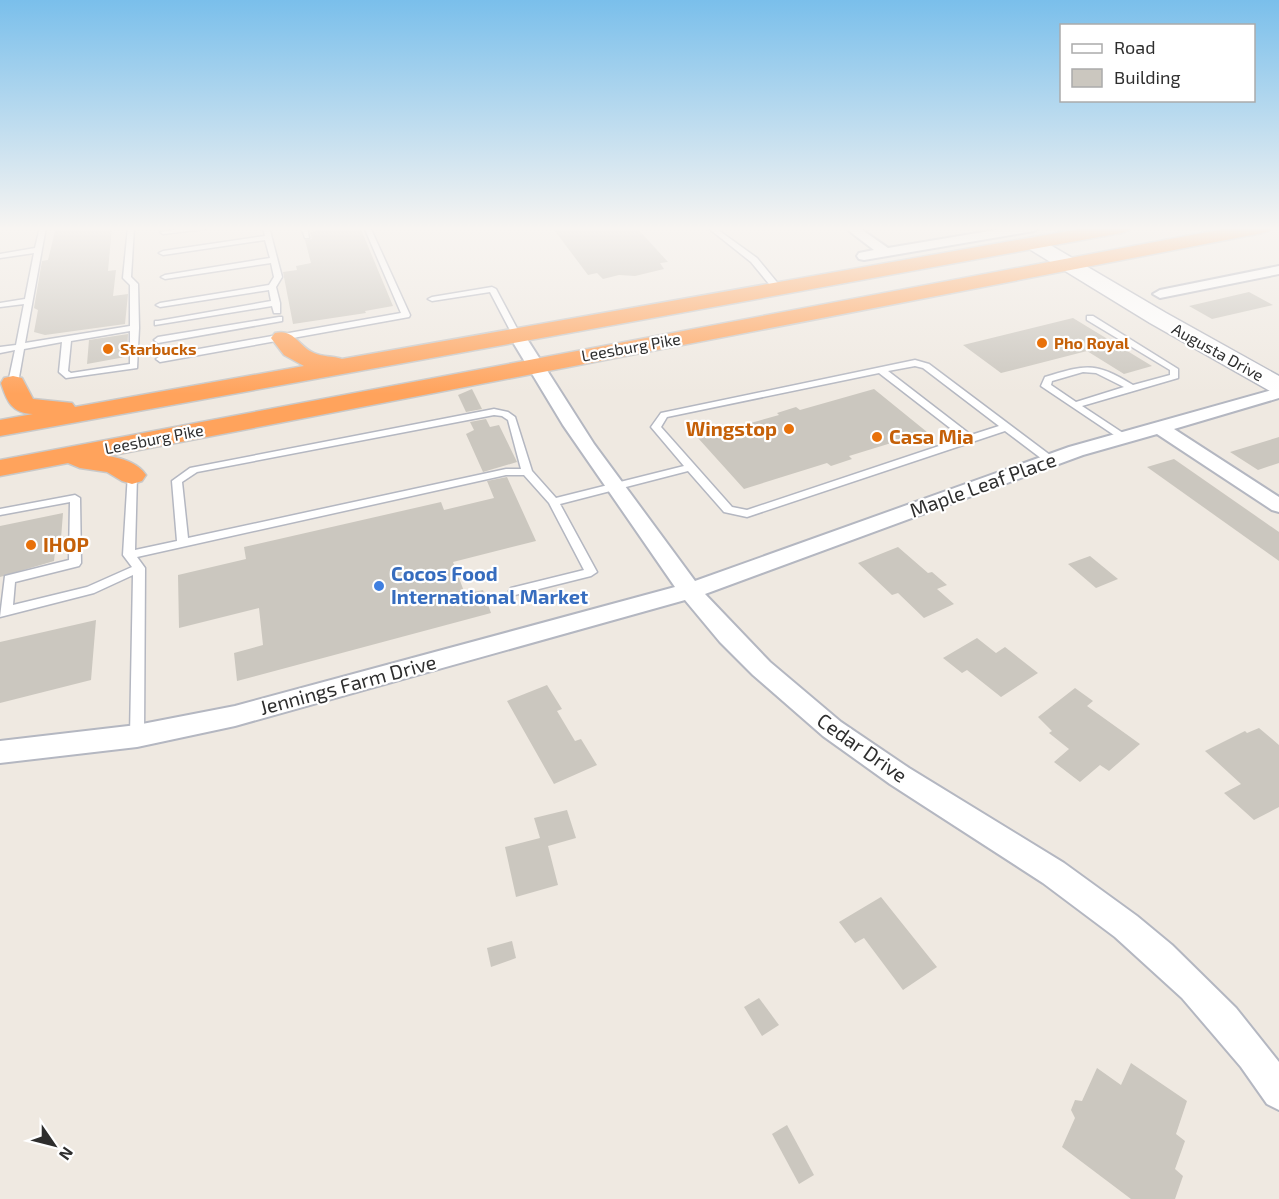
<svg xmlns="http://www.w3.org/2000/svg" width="1279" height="1199" viewBox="0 0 1279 1199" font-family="'Exo 2',sans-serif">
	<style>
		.building { fill: #cbc7bf }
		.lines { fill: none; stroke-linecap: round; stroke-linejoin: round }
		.lane-casing { stroke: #b4b7c1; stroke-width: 3 }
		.street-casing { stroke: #b4b7c1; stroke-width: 4 }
		.secondary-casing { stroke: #b4b7c1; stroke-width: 3 }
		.highway-casing { stroke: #c9c9c9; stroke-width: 3 }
		.lane { fill: #fff; fill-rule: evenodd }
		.street { fill: #fff; fill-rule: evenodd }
		.secondary { fill: #fff; fill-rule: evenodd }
		.highway { fill: #ffa35c; fill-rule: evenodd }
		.food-dot { fill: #e8710a; stroke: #fff; stroke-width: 2 }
		.shop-dot { fill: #3f7fe0; stroke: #fff; stroke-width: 2 }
		.labels { text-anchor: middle; stroke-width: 4.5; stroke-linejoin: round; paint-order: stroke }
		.far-food-label { font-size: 16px; font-weight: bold; fill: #c56008; stroke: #fff; text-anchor: start }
		.far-street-label { font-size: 16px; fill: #2e2e2e; stroke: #fff }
		.food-label { font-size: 20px; font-weight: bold; fill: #c56008; stroke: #fff; text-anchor: start }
		.street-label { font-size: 20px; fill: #2e2e2e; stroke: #fff }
		.shop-label { font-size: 20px; font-weight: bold; fill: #366cbe; stroke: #fff; text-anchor: start }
	</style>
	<rect width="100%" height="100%" fill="#efe9e1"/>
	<g class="building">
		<polygon points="56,227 112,227 108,271 116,270 113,296 128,294 125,324 45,335 34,332 38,310 34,308 42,261 48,260"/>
		<polygon points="345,227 360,227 393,306 365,311 366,313 293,324 283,272 297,270 296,266 311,263 305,240 312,239 310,232"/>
		<polygon points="552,227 636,227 668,262 660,263 664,269 635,276 619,275 603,279 597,273 588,275"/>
		<polygon points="1249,292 1273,305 1212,319 1189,306"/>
		<polygon points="1073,318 1152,366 1124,374 1087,351 1001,373 963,345"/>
		<polygon points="128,334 127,352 125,352 125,357 87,364 89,340"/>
		<polygon points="472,389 482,409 466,412 458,395"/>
		<polygon points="874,389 927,432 849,456 852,459 831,466 827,463 744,489 698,438 779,415 777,413 796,407 800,410"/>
		<polygon points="486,419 490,427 499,425 517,462 483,472 466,434 474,430 470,422"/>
		<polygon points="1279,437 1279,463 1258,470 1230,452"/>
		<polygon points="1174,459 1279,532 1279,561 1147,467"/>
		<polygon points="507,477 536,541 453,562 465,594 483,590 491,613 237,681 234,653 263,645 259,608 179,628 178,575 246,559 244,547 441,502 444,510 494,498 487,481"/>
		<polygon points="63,513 60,551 55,552 54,561 0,577 0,526"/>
		<polygon points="898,547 928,573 932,572 947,585 937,589 954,604 924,618 898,593 892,595 858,563"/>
		<polygon points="1090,556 1118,579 1096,588 1068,564"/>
		<polygon points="96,620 91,680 0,703 0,642"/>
		<polygon points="977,638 996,653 1005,647 1038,673 1001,697 967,670 962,673 943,658"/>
		<polygon points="547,685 562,709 557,711 575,741 581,739 597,765 554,784 507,701"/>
		<polygon points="1075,688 1093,701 1087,706 1140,744 1109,771 1100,765 1080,782 1054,762 1069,749 1049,733 1052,731 1038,717"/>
		<polygon points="1259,728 1279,745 1279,807 1254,820 1224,793 1241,784 1205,751 1245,731 1247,733"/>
		<polygon points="567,810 576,838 548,846 558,885 516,897 505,847 540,838 534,818"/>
		<polygon points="881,897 937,967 903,990 864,938 855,943 839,922"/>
		<polygon points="512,941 516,958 491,967 487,948"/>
		<polygon points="759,998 779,1025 762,1036 744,1007"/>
		<polygon points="1131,1063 1187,1101 1176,1134 1185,1141 1175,1169 1183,1176 1175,1199 1131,1199 1062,1147 1075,1118 1071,1110 1075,1100 1082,1101 1097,1068 1121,1085"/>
		<polygon points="787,1125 814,1175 799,1184 772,1134"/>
	</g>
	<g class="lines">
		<g class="lane-casing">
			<g id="lane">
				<path d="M40 227H46L25 343 130 326V285L123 278 128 227H134L131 277 138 284 139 328 137 368 66 378 59 372 62 342 24 349 18 383 13 386 8 383 15 350 0 353V347L16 345 24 304 0 307V303L25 299 34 253 0 258V254L35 248ZM130 331V364L71 373 68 371 71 341Z"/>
				<polygon points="191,227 208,227 205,229 163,234 160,232"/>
				<polygon points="263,227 269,227 282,277 276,287 280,303 280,313 274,313 272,306 155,325 155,321 158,321 271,301 269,290 160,307 156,305 160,303 269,285 274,277 271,263 165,279 161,277 165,275 270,258 265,240 163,255 159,253 163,251 265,236"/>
				<polygon points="301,227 307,227 309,238 305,238"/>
				<polygon points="364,227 370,227 410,315 409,317 160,362 156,359 160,356 401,313"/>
				<polygon points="707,227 714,227 757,258 780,286 780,290 774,290 751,262"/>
				<polygon points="492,287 496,289 520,334 519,336 512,334 490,292 432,301 428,299 432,297"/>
				<path d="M1087 316H1093L1178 369V378L1082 406 1126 435V439H1120L1041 386 1045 377C1087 364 1095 362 1133 385L1170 375V370L1087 320ZM1083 372 1096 373 1124 387 1076 402 1051 385 1052 381Z"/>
				<polygon points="279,317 282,317 282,321 158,343 154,340 158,337"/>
				<path d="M915 360 929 364 1054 458V462H1046L1005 431 747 517 724 512 688 471 560 504 597 572 591 576 515 595 509 591 511 588 584 570 549 503 524 475H506L137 557 145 568 144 736 142 740 137 742 132 740 130 736 133 575 94 593 0 617 5 576 69 560 70 502 0 515V509L75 495 80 498 81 563 79 566 15 582 13 605 87 587 132 567 123 555 128 473 132 472 137 475 135 550 177 541 172 481 190 468 494 409 508 412 515 417 532 471 556 498 684 466 651 427 661 413ZM915 366 923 368 999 426 971 435 888 371ZM879 373 963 438 747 510 732 507 661 427 667 417ZM494 415 502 416 508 420 521 469H506L188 538 182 482 197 472Z"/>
			</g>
		</g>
		<g class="street-casing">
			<g id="street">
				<polygon points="844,227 858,227 888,248 1013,227 1040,227 1034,231 864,260 859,259 857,256 859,253 874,250"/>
				<polygon points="1279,266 1279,274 1160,298 1153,294 1160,290"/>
				<polygon points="516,329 522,331 594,444 695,581 1069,447 1279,388 1279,398 1174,429 1279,497 1279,512 1272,510 1157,434 1083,455 705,594 770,662 841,722 909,768 1064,863 1137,916 1172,945 1236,1008 1279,1062 1279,1110 1267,1104 1241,1067 1182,998 1115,937 1043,883 890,784 823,736 753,675 720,642 685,600 235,726 137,747 0,763 0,741 137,725 235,706 675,587 563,425 508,334"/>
			</g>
		</g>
		<g class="secondary-casing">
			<polygon id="secondary" points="1033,237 1040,239 1166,313 1279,376 1279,393 1270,391 1150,323 1026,247 1023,243 1026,239"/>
		</g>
		<g class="highway-casing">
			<g id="highway">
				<path d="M1091 227H1131L1128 231 1121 233 0 436V420L33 414C12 413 7 402 1 383L4 378 13 376 22 378 33 399 72 403 75 407 304 366 284 355 271 338 275 333C294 328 298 346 314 353 323 357 333 356 342 359Z"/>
				<path d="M1234 227H1272L1269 231 1262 233 108 456C122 458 138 463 146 475L142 481 132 484 122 481 107 472 80 468 68 463 0 476V460Z"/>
			</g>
		</g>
		<use href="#lane" class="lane"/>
		<use href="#street" class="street"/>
		<use href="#secondary" class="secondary"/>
		<use href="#highway" class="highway"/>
	</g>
	<linearGradient id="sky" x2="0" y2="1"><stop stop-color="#7abfeb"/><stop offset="0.58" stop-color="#f8f5f2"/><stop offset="1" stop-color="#f8f5f2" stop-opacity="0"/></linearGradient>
	<rect width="1279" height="394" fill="url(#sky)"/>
	<g class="food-dot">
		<circle cx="1042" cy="343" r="6"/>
		<circle cx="108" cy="349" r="6"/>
		<circle cx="789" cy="429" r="6"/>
		<circle cx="877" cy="437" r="6"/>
		<circle cx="31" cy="545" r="6"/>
	</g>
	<circle class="shop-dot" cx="379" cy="586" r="6"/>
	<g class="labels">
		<g class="far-food-label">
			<text x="1054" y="349">Pho Royal</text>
			<text x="120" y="355">Starbucks</text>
		</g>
		<g class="far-street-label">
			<text transform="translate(631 347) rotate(-10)" y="6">Leesburg Pike</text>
			<text transform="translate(1218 352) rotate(29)" y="6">Augusta Drive</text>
			<text transform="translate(154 439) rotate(-11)" y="6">Leesburg Pike</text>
		</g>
		<g class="food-label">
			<text x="777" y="436" text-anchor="end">Wingstop</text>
			<text x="889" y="444">Casa Mia</text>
			<text x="43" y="552">IHOP</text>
		</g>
		<g class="street-label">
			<text transform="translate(983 485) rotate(-20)" y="7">Maple Leaf Place</text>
			<text transform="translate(348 685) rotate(-15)" y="7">Jennings Farm Drive</text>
			<text transform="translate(862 748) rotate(35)" y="7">Cedar Drive</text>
		</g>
		<g class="shop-label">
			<text x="391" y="581">Cocos Food<tspan x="391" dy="23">International Market</tspan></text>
		</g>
	</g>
	<rect x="1060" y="24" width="195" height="78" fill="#ffffff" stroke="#ababab" stroke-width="1.5"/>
	<rect x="1072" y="44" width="30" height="9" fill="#ffffff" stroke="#ababab" stroke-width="1.5"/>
	<text x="1114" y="54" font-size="18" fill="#2e2e2e">Road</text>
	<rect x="1072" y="69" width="30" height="18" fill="#cbc7bf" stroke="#ababab" stroke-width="1.5"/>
	<text x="1114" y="84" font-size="18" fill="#2e2e2e">Building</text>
	<g transform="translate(54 1145) rotate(125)" stroke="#ffffff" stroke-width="4.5" paint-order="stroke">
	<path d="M0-4.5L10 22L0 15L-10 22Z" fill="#2e2e2e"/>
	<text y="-9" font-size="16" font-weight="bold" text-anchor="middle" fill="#2e2e2e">N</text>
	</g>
</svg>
